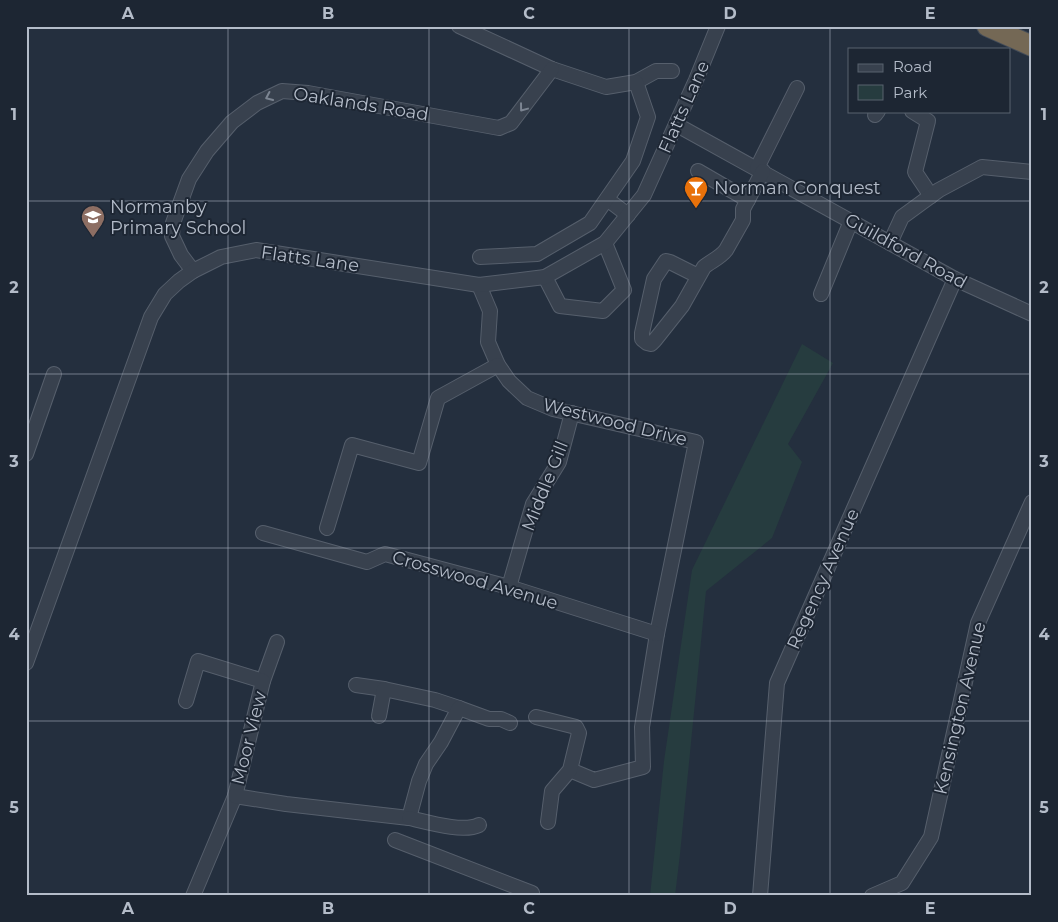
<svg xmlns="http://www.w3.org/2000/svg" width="1058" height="922" viewBox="0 0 1058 922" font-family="Montserrat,sans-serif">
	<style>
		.green { fill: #263c3f }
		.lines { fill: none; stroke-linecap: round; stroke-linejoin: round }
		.minor-casing { stroke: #565f6c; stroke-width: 16 }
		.highway-casing { stroke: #434c59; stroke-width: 22 }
		.minor { stroke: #38414e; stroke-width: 14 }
		.highway { stroke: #746855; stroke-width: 20 }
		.oneway { stroke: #7c8592 }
		.grid { fill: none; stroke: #b4bcc9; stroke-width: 1; stroke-opacity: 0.55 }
		.labels { text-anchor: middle; stroke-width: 4; stroke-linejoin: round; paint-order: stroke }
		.street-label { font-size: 18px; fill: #b4bcc9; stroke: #1d2633 }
		.poi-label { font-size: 18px; fill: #b4bcc9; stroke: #1d2633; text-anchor: start }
		.neatline { fill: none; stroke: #b4bcc9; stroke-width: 2 }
		.grid-label { font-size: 16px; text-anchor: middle; font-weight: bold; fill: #b4bcc9 }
	</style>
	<rect width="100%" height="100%" fill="#242f3e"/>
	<polygon class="green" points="802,344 833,363 788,444 802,462 772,538 706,591 680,854 675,896 650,896 664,761 692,570"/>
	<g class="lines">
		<g class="minor-casing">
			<g id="minor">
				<polyline points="459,26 552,69 606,87 636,82 656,71 672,71"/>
				<polyline points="912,111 928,121 915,172 931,196"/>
				<polyline points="875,115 878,111"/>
				<polyline points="677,125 955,279 1032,314"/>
				<polyline points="757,168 797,88"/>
				<polyline points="698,171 748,200"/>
				<polyline points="607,199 628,215"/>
				<polyline points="890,243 902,217 939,190 982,167 1032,172"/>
				<polyline points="480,257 537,254 590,223 633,161 648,117 636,82"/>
				<polyline points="193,271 181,255 172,236 173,223 189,179 207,151 232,122 257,103 282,91 308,93 499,128 511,123 552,69"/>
				<path d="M698 276 670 262 666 261 654 279 642 333V339L647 343 651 344 655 340 682 306 704 267C711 261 720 258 726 250L743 220V209L763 171"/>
				<polyline points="545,277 560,306 603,311 624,290 605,243"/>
				<polyline points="479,285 490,311 488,342 498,365 509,381 527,398 553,409 696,442 657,634 642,727 643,767 594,780 570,770"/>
				<polyline points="821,294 851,221"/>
				<polyline points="26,454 54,374"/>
				<polyline points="327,528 352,445 419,463 438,398 498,365"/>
				<polyline points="263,533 367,562 385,554 509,587 657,634"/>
				<polyline points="509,587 533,504 559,462 572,413"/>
				<polyline points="26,663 151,317 165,294 179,281 193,271 221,257 256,250 479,285 545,277 605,243 644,195 696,80 718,26"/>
				<polyline points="263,681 277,642"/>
				<polyline points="356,685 384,689"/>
				<polyline points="186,701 198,661 263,681 235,796 193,896"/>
				<polyline points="379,716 384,689 435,700 459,708"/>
				<polyline points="536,717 576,727 579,733 570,770 552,791 548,822"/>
				<polyline points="235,796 286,804 409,818 419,781 426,764 441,742 459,708 489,719 501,719 510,723"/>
				<path d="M409 818C427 822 463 833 479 825"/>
				<polyline points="395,840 532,893 531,896"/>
				<polyline points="760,896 777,683 955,279"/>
				<polyline points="872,896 902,883 931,837 978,623 1032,502"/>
			</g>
		</g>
		<g class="highway-casing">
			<polyline id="highway" points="987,26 1032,46"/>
		</g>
		<use href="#minor" class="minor"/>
		<use href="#highway" class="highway"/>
	</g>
	<defs><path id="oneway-chevron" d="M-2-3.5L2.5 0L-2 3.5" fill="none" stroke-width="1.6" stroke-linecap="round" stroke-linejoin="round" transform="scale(1.25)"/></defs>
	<g class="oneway">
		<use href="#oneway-chevron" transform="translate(269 97) rotate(155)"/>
		<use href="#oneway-chevron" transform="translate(523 108) rotate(127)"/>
	</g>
	<path class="grid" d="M228 26V896M429 26V896M629 26V896M830 26V896M26 201H1032M26 374H1032M26 548H1032M26 721H1032"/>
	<defs>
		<g id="bar-pin" transform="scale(1.25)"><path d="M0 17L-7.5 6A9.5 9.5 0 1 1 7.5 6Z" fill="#e8710a" stroke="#1d2633"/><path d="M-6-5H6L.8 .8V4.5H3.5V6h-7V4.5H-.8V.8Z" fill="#fff"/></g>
		<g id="school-pin" transform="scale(1.25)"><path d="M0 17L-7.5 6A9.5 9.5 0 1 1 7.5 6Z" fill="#8d6e63" stroke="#1d2633"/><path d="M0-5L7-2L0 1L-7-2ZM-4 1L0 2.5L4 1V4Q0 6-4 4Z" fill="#fff"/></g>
	</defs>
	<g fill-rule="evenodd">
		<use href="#bar-pin" x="696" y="188"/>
		<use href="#school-pin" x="93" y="217"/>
	</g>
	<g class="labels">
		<g class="street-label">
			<text transform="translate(361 104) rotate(9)" y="6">Oaklands Road</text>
			<text transform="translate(684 107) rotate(-66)" y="6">Flatts Lane</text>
			<text transform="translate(906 251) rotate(29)" y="6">Guildford Road</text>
			<text transform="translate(310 259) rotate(8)" y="6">Flatts Lane</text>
			<text transform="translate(615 422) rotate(14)" y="6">Westwood Drive</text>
			<text transform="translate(545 486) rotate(-68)" y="6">Middle Gill</text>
			<text transform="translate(823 579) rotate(-66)" y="6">Regency Avenue</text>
			<text transform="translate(475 580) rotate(16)" y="6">Crosswood Avenue</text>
			<text transform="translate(960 708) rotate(-77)" y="6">Kensington Avenue</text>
			<text transform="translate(249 738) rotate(-76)" y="6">Moor View</text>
		</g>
		<g class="poi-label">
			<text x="714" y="194">Norman Conquest</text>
			<text x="110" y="213">Normanby<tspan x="110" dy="21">Primary School</tspan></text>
		</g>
	</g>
	<rect width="1058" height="922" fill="none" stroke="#1d2633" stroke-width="55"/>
	<rect x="848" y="48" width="162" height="65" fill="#1d2633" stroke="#59626f"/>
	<rect x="858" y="64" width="25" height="8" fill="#38414e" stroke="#59626f"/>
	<text x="893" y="72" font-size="15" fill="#b4bcc9">Road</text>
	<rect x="858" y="85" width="25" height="15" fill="#263c3f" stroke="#59626f"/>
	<text x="893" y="98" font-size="15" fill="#b4bcc9">Park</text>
	<rect x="28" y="28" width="1002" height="866" class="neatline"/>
	<g class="grid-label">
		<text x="128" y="19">A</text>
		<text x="328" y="19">B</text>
		<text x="529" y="19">C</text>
		<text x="730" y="19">D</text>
		<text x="930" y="19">E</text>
		<text x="14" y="120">1</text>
		<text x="1044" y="120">1</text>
		<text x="14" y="293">2</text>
		<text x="1044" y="293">2</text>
		<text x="14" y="467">3</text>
		<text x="1044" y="467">3</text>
		<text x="14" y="640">4</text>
		<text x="1044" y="640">4</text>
		<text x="14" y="813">5</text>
		<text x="1044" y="813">5</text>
		<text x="128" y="914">A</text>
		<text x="328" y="914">B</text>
		<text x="529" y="914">C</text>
		<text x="730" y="914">D</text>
		<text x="930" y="914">E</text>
	</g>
</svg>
